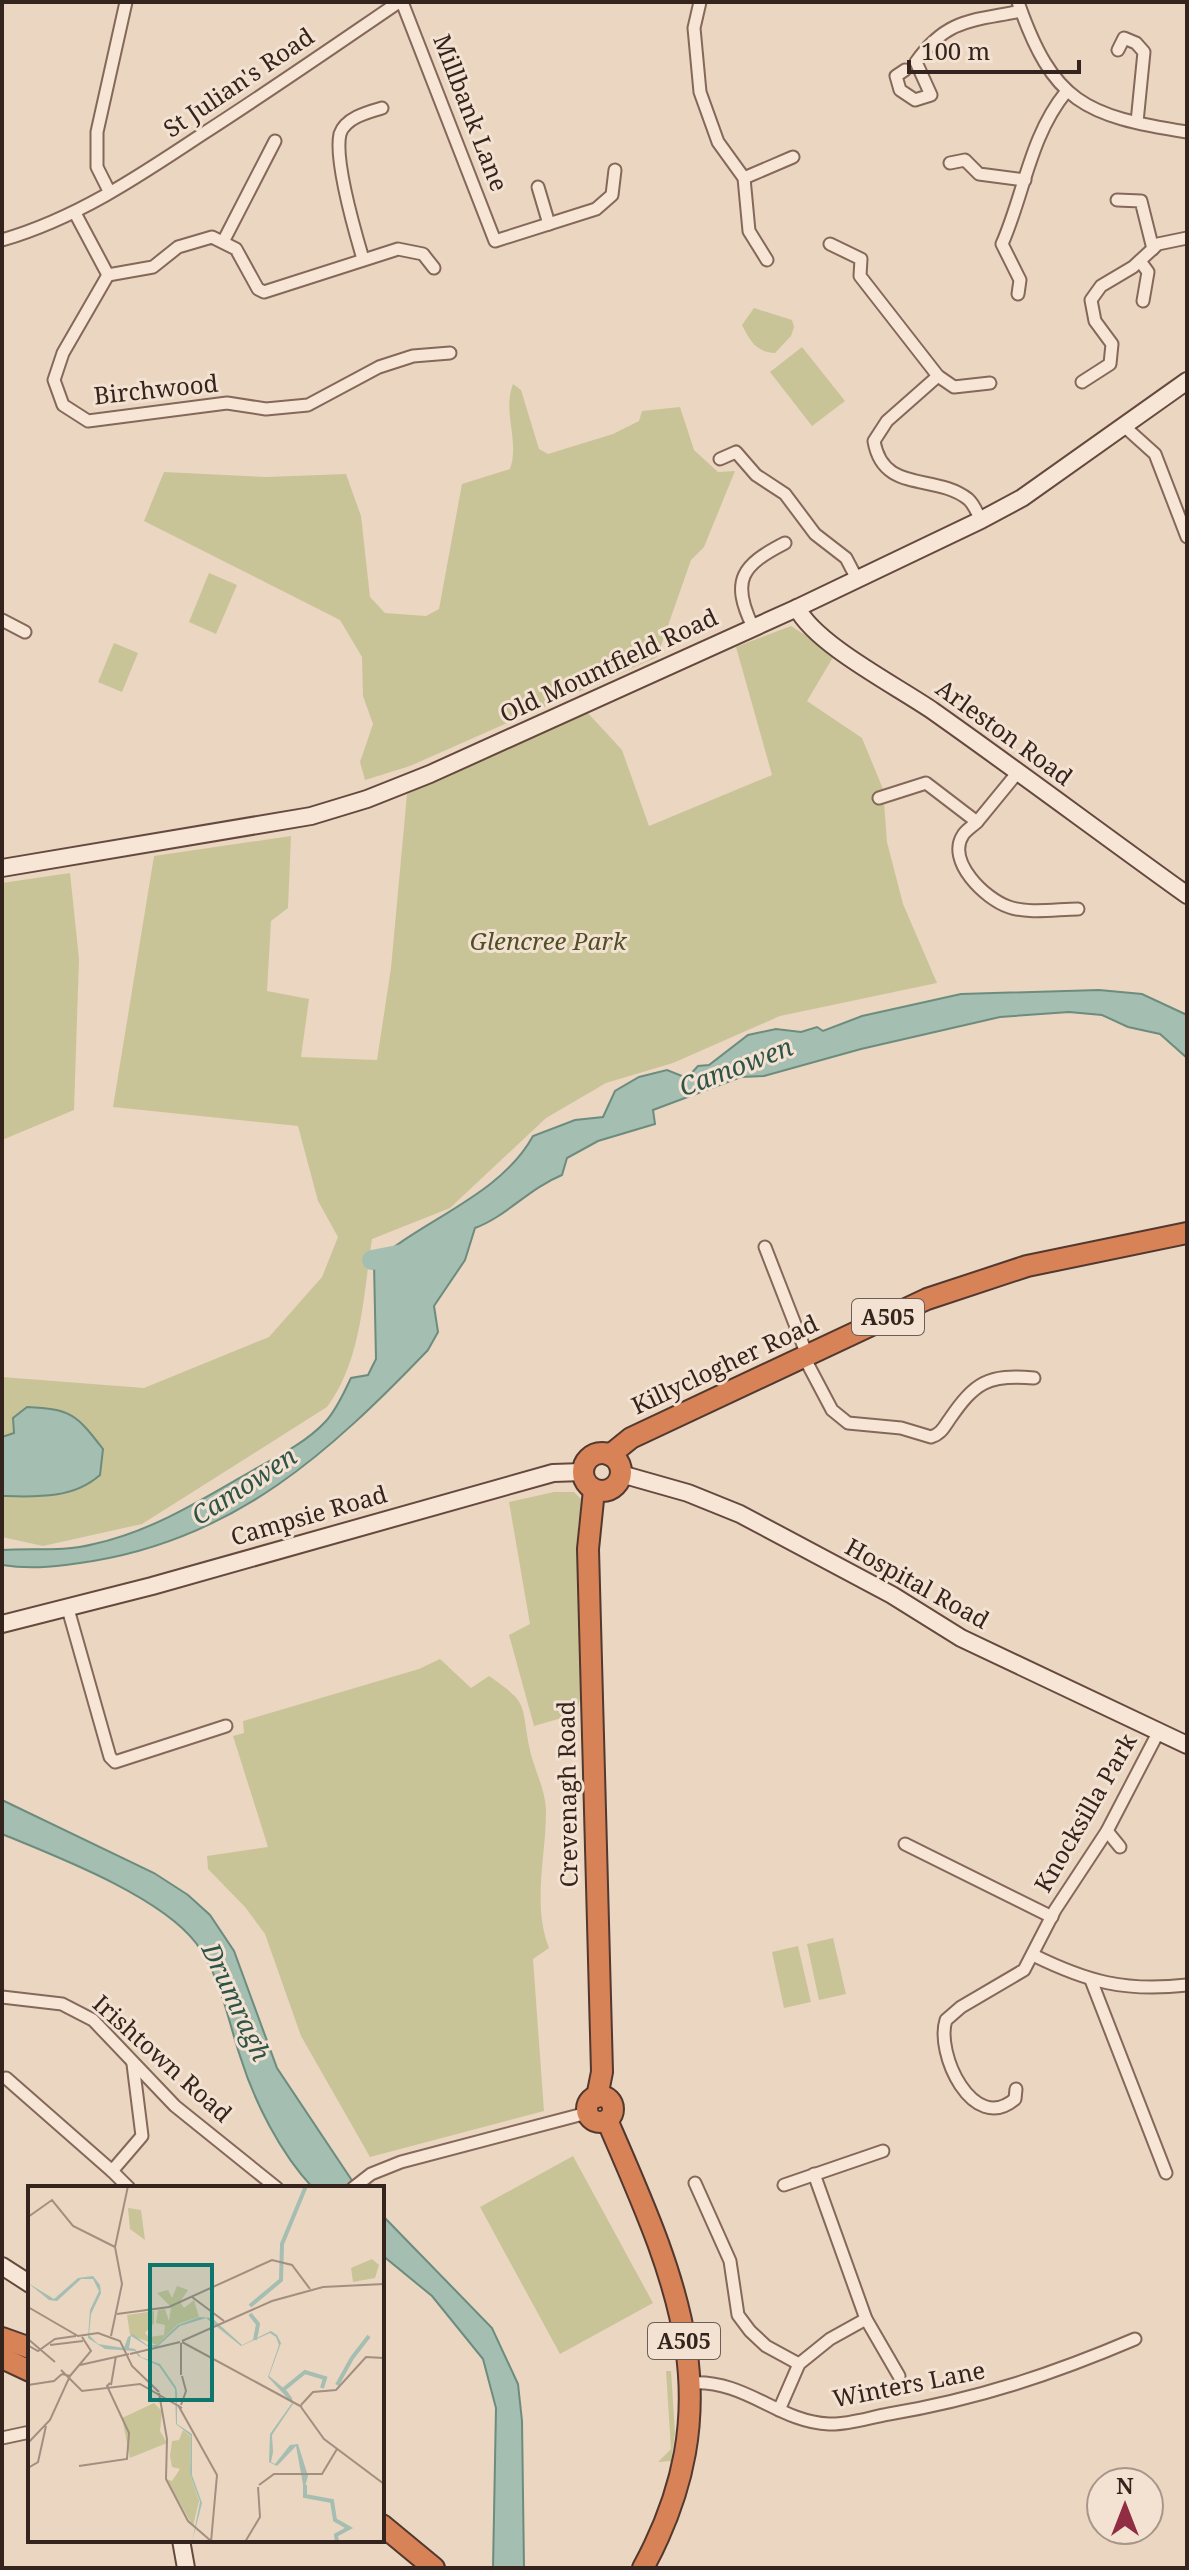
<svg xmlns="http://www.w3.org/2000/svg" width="1189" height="2570" viewBox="0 0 1189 2570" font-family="'Noto Serif',serif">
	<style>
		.green { fill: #c9c497 }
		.water { fill: #a4beb1; stroke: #6c8c7d; stroke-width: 2 }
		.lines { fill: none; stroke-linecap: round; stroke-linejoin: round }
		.river { stroke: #a4beb1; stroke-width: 20 }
		.street-casing { stroke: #84685a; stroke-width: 15 }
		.secondary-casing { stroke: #66493e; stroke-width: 20 }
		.highway-casing { stroke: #52382e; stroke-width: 24 }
		.street { stroke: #f7e5d5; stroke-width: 11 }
		.secondary { stroke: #f7e5d5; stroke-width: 16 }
		.highway { stroke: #d78357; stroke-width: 20 }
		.labels { text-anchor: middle; stroke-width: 6; stroke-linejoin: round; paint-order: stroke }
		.shield { fill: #f3e2d1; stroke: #6e5d54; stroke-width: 2 }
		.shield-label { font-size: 22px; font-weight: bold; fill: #35241e }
		.street-label { font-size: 24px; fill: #35241e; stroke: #f3e2d1 }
		.park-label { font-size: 24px; font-style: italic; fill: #4f5025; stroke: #f3e2d1 }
		.water-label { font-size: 26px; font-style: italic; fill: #2e5449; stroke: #f3e2d1 }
		.inset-river { fill: none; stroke: #a4beb1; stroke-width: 4 }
		.inset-road { fill: none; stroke: #a28f80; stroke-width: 2 }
		.view { fill: #0f766e; fill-opacity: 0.15; stroke: #0f766e; stroke-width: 4 }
		.inset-edge { fill: none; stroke: #35241e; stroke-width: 4 }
	</style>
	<rect width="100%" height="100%" fill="#ebd6c2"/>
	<g class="green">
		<path d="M754 308 792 320 794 327 791 336 775 353C756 352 750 341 742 325Z"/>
		<polygon points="802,347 845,401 812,426 770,372"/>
		<path d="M513 384 521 390 539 449 548 454 613 434 639 421 642 411 680 407 694 450 718 472 735 471 704 547 691 560 657 657 410 766 365 780 360 762 373 724 363 696 362 657 340 620 144 521 164 472 266 477 346 474 361 516 370 597 385 613 426 616 439 609 462 484 510 469C520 441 502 412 513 384Z"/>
		<polygon points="209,573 237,585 216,634 189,622"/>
		<path d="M791 626 835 654 807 701 862 738 883 789 887 842 903 904 937 983 780 1016 673 1063 606 1083 546 1118 450 1208 372 1239C363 1296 362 1360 327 1407L142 1524 43 1546 2 1537V1377L144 1388 269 1337 322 1277 338 1237 318 1201 298 1126 113 1107 154 856 291 836 288 908 271 921 267 991 309 999 301 1057 377 1060 391 968 407 794 587 712 622 750 649 826 772 775 736 647Z"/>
		<polygon points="114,643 138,653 122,692 98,682"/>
		<polygon points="70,873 79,959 74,1110 2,1140 2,883"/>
		<polygon points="554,1492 574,1492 582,1500 578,1526 582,1693 578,1706 565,1710 565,1717 534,1726 509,1635 530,1624 509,1502"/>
		<path d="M440 1659 471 1688 489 1676C528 1703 521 1702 529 1746 533 1768 546 1789 546 1812 546 1856 532 1905 549 1948L533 1959 544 2111 370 2157 301 2036 265 1934 245 1907 208 1869 207 1856 268 1847 233 1736 244 1733 243 1721 419 1669Z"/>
		<polygon points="833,1938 846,1994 819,2000 807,1944"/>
		<polygon points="798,1946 811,2002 784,2008 772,1952"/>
		<polygon points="573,2156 653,2303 560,2354 480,2207"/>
		<polygon points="666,2371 671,2371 675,2433 671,2461 658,2462 671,2449"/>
	</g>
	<g class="water">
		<path d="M1099 990 1142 994 1187 1015V1058L1160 1034 1128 1027 1102 1015 1069 1012 1000 1017 861 1049 764 1076 741 1077 653 1110 655 1124 598 1141 567 1158 562 1175C528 1189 507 1216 475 1228L465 1260 434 1306 438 1332 428 1350C330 1452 237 1537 93 1561 62 1566 33 1570 2 1565V1550C33 1548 63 1552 94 1544 153 1531 203 1499 255 1469 279 1456 308 1441 326 1421 337 1409 344 1392 351 1378L368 1375 376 1359 374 1263C423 1219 500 1196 533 1136L575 1120 603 1117 615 1091 639 1077 667 1070 687 1078 698 1066 709 1065 748 1035 776 1029 801 1032 817 1027 823 1031 862 1016 961 994Z"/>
		<path d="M27 1407C71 1409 76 1414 103 1449L100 1475C73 1499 37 1497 2 1496V1437L14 1433 13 1418Z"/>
		<path d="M2 1800 154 1873 188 1895 210 1915 234 1951 277 2068 357 2188H313C280 2153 254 2101 240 2056 227 2017 221 1977 196 1943 160 1896 58 1857 2 1834Z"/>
		<polygon points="382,2215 492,2328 518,2384 522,2421 524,2568 493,2568 496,2408 483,2359 432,2296 382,2255"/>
	</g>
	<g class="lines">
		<polyline class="river" points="372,1260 408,1253"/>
		<g class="street-casing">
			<g id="street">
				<polyline points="402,2 495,241 596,209 612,195 615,170"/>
				<polyline points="700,2 694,28 700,92 718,142 744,178 749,231 767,260"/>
				<path d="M1018 2C1053 102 1084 116 1187 132"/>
				<polyline points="1118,50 1124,38 1136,43 1144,52 1137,122"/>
				<path d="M905 70 896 76 900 90 915 100 931 95 916 62C947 18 973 21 1021 11"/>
				<polyline points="950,163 965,160 979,174 1025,180"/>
				<polyline points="744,178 793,157"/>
				<polyline points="538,187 549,224"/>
				<polyline points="109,191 97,167 97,132 126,2"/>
				<polyline points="1117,200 1141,201 1153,249"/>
				<polyline points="75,213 108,275 63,353 54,380 63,405 88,421 227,403 266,409 308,405 379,367 413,356 450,353"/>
				<path d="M2 240C75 219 138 177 201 135 268 92 333 47 399 2"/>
				<polyline points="224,240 275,141"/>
				<polyline points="830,244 861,259 860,276 938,376 954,387 990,383"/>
				<path d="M363 259C355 232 334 160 340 134 345 118 368 112 382 108"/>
				<polyline points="1140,261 1148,272 1143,301"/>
				<polyline points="108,275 153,267 178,247 212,237 236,249 258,289 264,292 398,249 423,254 434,268"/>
				<path d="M1018 294 1020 280 1002 244C1024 194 1030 136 1066 92"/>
				<path d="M938 376 887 421 874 441C883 494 935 473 968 499 974 504 977 513 981 520"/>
				<polyline points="1082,382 1110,364 1112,344 1095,321 1091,300 1101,286 1133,267 1158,244 1187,238"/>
				<polyline points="1125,427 1155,454 1187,537"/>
				<polyline points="720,459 736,452 756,475 785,494 815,534 846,558 857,579"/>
				<polyline points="2,620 25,632"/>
				<path d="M753 627C730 580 742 565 785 543"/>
				<polyline points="879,798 926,783 977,822 1018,772"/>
				<path d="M977 822C973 826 966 830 963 835 946 861 985 899 1009 907 1028 914 1058 909 1078 909"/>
				<polyline points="765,1247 807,1355"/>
				<path d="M804 1357 832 1410 848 1423 901 1428 931 1437C941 1434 944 1427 949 1420 975 1382 988 1374 1034 1378"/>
				<polyline points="68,1609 110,1757 115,1762 226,1726"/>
				<polyline points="1107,1831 1120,1847"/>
				<polyline points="905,1844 1052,1917"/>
				<path d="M1033 1955C1088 1982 1125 1992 1187 1985"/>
				<polyline points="1091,1980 1166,2173"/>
				<polyline points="2,1997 62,2004 93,2020 175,2106 277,2188"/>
				<polyline points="6,2078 112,2171 142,2136 133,2064"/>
				<path d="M1016 2089 1015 2099C973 2135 935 2053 946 2020L961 2007 1024 1970 1055 1910 1107 1831 1159 1731"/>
				<polyline points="112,2171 129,2188"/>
				<polyline points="814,2174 866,2319 899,2376"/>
				<polyline points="695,2183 730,2261 738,2315 750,2331 766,2346 799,2364"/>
				<polyline points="784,2185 883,2151"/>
				<polyline points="353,2188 371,2174 401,2162 587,2113"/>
				<path d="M690 2383C746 2379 778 2422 829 2424 848 2425 871 2417 889 2414 978 2399 1053 2374 1135 2339"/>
				<polyline points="779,2410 799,2364 830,2339 866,2319"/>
				<polyline points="2,2438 30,2432"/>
			</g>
		</g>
		<g class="secondary-casing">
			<g id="secondary">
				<path d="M797 608C816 645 897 686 933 711 1018 771 1102 834 1187 895"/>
				<polyline points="2,868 311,816 367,799 430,774 797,608 981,520 1022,498 1187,381"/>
				<polyline points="621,1474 688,1493 740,1514 892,1595 961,1638 1187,1745"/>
				<polyline points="2,1624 152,1586 553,1473 583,1472"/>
				<polyline points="2,2266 30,2284"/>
				<polyline points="181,2540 186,2568"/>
			</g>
		</g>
		<g class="highway-casing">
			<g id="highway">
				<circle cx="602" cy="1472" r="19"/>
				<polyline points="610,1455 631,1438 927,1299 1027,1266 1187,1233"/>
				<polyline points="594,1490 588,1549 602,2072 597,2097"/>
				<circle cx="600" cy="2109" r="13"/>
				<path d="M607 2120C676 2279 734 2401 643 2568"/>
				<polyline points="2,2338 30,2348"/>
				<polyline points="2,2358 30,2371"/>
				<polyline points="382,2525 434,2568"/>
			</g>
		</g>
		<use href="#street" class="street"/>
		<use href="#secondary" class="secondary"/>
		<use href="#highway" class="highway"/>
	</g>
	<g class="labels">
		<g class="shield">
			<rect x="852" y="1299" width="72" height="36" rx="6"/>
			<rect x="648" y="2323" width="72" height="36" rx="6"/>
		</g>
		<g class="shield-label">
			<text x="888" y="1325">A505</text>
			<text x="684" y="2349">A505</text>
		</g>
		<g class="street-label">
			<text transform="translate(239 83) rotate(-34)" y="8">St Julian's Road</text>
			<text transform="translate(470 113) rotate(69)" y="8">Millbank Lane</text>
			<text transform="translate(156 390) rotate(-6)" y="8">Birchwood</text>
			<text transform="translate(609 666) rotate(-25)" y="8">Old Mountfield Road</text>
			<text transform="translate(1004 733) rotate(36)" y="8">Arleston Road</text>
			<text transform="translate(725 1365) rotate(-25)" y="8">Killyclogher Road</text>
			<text transform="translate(309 1516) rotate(-16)" y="8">Campsie Road</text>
			<text transform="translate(917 1584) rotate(29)" y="8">Hospital Road</text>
			<text transform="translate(568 1794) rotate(-91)" y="8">Crevenagh Road</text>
			<text transform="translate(1086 1813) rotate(-60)" y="8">Knocksilla Park</text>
			<text transform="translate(162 2059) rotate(42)" y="8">Irishtown Road</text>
			<text transform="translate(909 2385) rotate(-11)" y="8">Winters Lane</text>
		</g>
		<g class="park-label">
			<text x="548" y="950">Glencree Park</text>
		</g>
		<g class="water-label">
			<text transform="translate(736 1067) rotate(-21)" y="9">Camowen</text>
			<text transform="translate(244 1486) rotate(-33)" y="9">Camowen</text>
			<text transform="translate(236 2002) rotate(65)" y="9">Drumragh</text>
		</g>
	</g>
	<g transform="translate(28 2186)">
		<rect width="356" height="356" fill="#ebd6c2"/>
		<path d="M100 22 113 24 117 54 102 43ZM344 73 351 79 347 92 325 96 323 82ZM149 100 160 104 152 116 156 122 166 114 171 131 150 138 129 159 102 149 99 129 126 125V137L117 147 121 151 136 149 137 139 128 137 130 124 137 123 141 135 143 121 129 107 140 104 144 112ZM126 217 134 225 132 245 139 257 102 272 94 232ZM155 244 163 251 162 288 171 315 165 340 138 293 144 295 152 283 144 281 142 270 144 255 151 254Z" fill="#c9c497"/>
		<path d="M65 90 72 99 73 107 63 128 61 149 70 158 96 162 100 151 105 148 119 159H129L150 139 172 131 184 132 214 159 243 145 249 149 253 157 241 190 259 205 264 212 265 218 244 249 245 266 243 276 247 278 262 259 270 258 280 290 276 304 268 260 249 280 241 276 242 248 264 217 240 191 251 159 248 151 242 147 213 160 178 132 152 140 129 161 119 160 103 150 101 162 107 163 113 171 132 178 148 201 149 206V238L164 248V289L174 317 164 356 172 316 162 288 163 250 148 238 147 203 131 180 110 170 107 165 77 163 60 152 62 124 71 105 65 93H53L29 115 21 114 0 97 26 113 50 92Z" fill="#a4beb1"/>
		<path class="inset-river" d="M222 120 253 94 254 58 278 0M222 128 230 138 227 154M324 172 341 150M309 199 324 172M256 203 277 186 297 192 294 202M277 299V310L304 315 307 334 321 342 308 349 309 356"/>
		<path class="inset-road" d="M0 31 24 14 45 40 87 61M164 111 196 135M0 121 50 150 70 147 92 155 104 180 131 206M89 128 141 121 244 74 264 79 282 103M83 150 94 98 87 61 100 0M0 153 27 176M154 155 244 115 295 101 356 98M154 156 274 221M153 157V189M22 159 55 155M1 160 10 165 27 153 48 150M102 168 152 156M52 179 101 168M33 184 54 205 112 198 154 222M42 190 63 165 54 151M0 199 26 195 34 188M83 199 88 170M131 207 139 253 138 293 160 335 183 355M150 219 189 289 183 356M153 219 158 205 154 190M273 219 285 206 308 204 338 171 356 172M273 221 296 253 356 298M0 257 22 234 42 190 34 188M51 280 99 273 101 247 79 200 82 197M0 282 10 276 18 240M231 299 246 288H294L309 263M217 356 232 331 230 301"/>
		<path class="view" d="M122 79H184V214H122Z"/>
		<rect width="356" height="356" class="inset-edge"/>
	</g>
	<rect width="1189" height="2570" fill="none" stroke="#35241e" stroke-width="8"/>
	<g transform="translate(1125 2506)"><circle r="38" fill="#f3e2d1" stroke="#a79689" stroke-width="2"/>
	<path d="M0-6L14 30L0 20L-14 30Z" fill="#902d43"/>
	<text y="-12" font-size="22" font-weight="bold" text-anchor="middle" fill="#35241e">N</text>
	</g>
	<path d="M909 60v12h170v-12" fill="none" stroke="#35241e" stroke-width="4"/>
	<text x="921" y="60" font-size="24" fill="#35241e" stroke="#f3e2d1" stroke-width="6" paint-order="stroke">100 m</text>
</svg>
